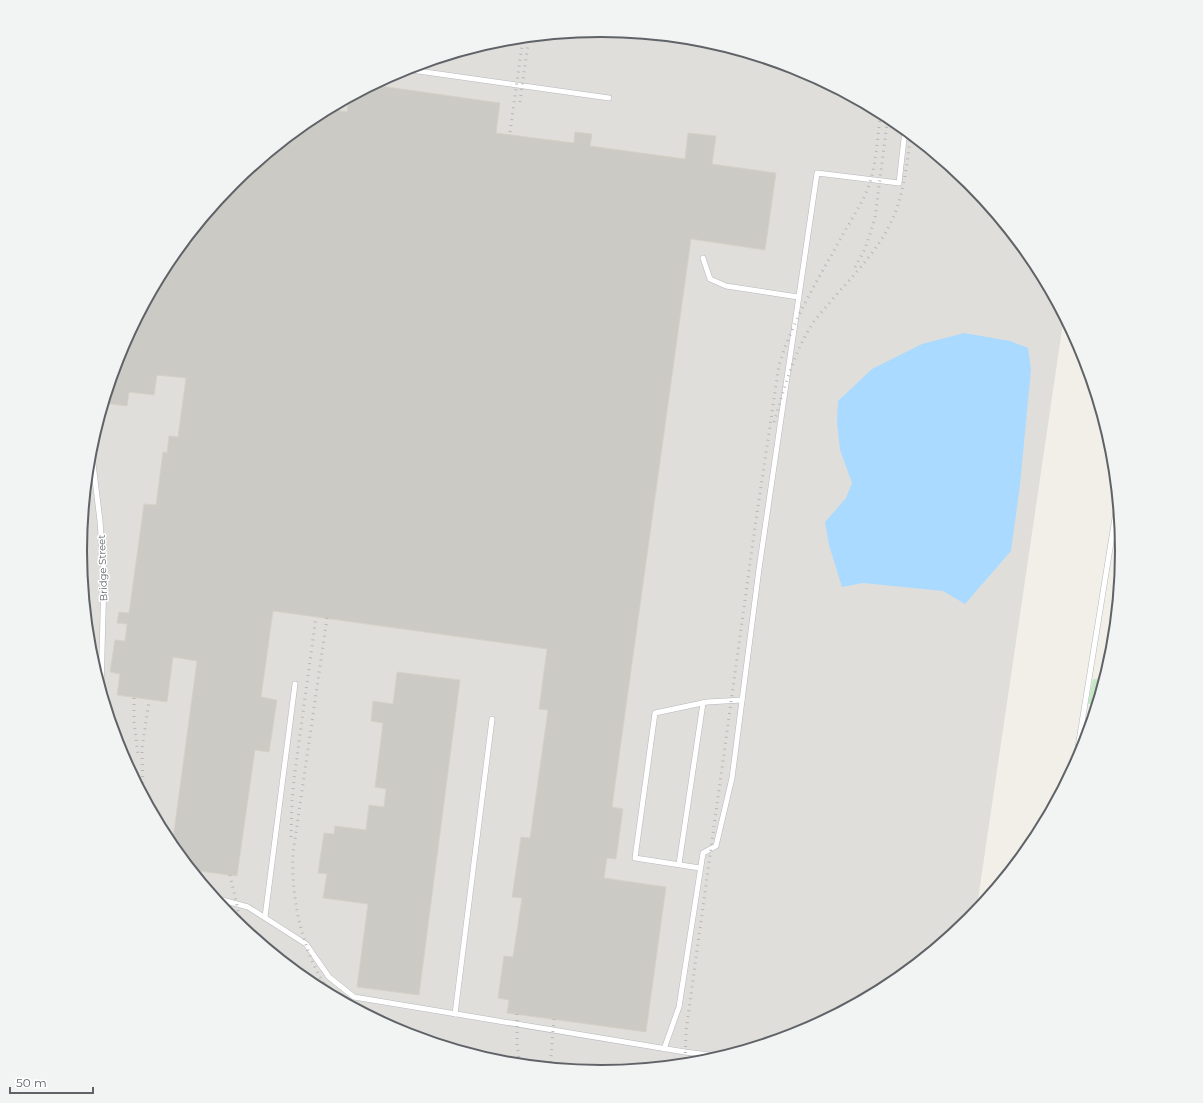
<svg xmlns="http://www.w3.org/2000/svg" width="1203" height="1103" viewBox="0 0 1203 1103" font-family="Montserrat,sans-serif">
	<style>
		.industrial { fill: #e0deda }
		.green { fill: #c5e8c5 }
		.water { fill: #aadaff }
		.building { fill: #cccac5; stroke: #d6d1c6 }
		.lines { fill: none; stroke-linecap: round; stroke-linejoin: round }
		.service-casing { stroke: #b5b8bc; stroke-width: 6 }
		.service { stroke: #fff; stroke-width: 5 }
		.rail { stroke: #b6b7b8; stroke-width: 3; stroke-dasharray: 1 5; stroke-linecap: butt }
		.labels { text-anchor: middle; stroke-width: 3; stroke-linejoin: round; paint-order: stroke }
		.street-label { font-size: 10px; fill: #5f6368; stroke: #fff }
		.rim { fill: none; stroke: #5f6368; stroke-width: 2 }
	</style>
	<rect width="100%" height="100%" fill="#f1efe8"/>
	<polygon class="industrial" points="602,30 703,40 801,70 891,118 970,183 1035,262 1064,316 976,913 970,920 891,985 801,1033 703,1063 601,1073 500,1063 402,1033 312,985 233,920 168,841 120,751 90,653 80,551 90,450 120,352 168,262 233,183 312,118 402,70 500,40"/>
	<polygon class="green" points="1093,679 1105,680 1098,703 1088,704"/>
	<polygon class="water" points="964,333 1010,341 1028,348 1031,369 1020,485 1011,551 965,604 943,591 863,583 842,587 829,545 825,522 846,498 852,483 840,450 837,422 838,401 872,369 922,344"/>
	<g class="building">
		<polygon points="373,85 500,103 496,133 574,143 575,132 592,134 590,146 685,159 688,133 716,136 712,164 776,173 765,250 691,239 612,807 623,809 616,859 607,858 604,878 666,887 646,1032 507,1013 509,1000 498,998 504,956 513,957 522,898 512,897 521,837 530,838 548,710 539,709 547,649 273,611 261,697 277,700 269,752 255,750 237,876 191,870 172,846 197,661 173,657 167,702 117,695 120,674 110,672 115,640 125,641 127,624 117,623 119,612 129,613 144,504 156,505 163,452 167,453 169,436 178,437 186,378 157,375 154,395 129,392 127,406 104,403 120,352 168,262 183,243 192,244 194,230 233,183 312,118 328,109 347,112 349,98"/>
		<polygon points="397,672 460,680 419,995 357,987 368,904 323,898 327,874 318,873 324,833 334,834 335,826 366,830 369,805 384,807 386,789 375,787 383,723 371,721 373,701 393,704"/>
	</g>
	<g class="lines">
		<g class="service-casing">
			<g id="service">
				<polyline points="404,69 609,98"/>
				<polyline points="703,258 710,279 726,286 798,297"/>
				<polyline points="91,447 100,521 104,578 101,689"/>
				<polyline points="1075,766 1118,499"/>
				<polyline points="679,864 703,703"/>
				<polyline points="700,868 635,858 655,713 707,702 742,700"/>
				<polyline points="215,898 248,907 306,944 329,977 354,997 685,1052 709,1055 716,1059"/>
				<polyline points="265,917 295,684"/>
				<polyline points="455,1014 492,719"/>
				<polyline points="664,1049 679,1007 703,853 716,846 732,778 759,569 817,173 899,183 905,130"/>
			</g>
		</g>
		<use href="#service" class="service"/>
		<g class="rail">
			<polyline points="520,102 529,37"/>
			<polyline points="510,132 523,38"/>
			<polyline points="855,267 865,249 875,218 888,116"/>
			<path d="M774 422C784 389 793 355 811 326 815 319 821 313 826 307 840 290 855 275 868 258 902 216 904 185 911 134"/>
			<path d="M327 618 293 853C291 902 303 956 332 996"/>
			<polyline points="134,698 134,722 138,754"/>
			<polyline points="143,795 142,748 149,701"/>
			<polyline points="291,837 292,801 294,779 316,617"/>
			<polyline points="230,875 240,919 247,932"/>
			<polyline points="517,1014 517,1044 520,1065"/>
			<path d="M685 1065 686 1031 755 527 779 365C793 319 819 278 842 236 851 220 861 205 868 188 877 164 877 137 881 112"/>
			<polyline points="550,1068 554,1019"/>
		</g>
	</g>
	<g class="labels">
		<g class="street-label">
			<text transform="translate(102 568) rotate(-92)" y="4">Bridge Street</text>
		</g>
	</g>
	<path d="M0 0H1203V1103H0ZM87 551a514 514 0 1 1 1028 0a514 514 0 1 1-1028 0Z" fill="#f2f3f3" fill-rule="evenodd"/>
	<path class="rim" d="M87 551a514 514 0 1 1 1028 0a514 514 0 1 1-1028 0Z"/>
	<path d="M10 1087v6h83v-6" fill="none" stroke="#5f6368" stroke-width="2"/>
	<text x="16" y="1087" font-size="12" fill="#5f6368" stroke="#ffffff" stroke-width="3" paint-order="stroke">50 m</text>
</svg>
